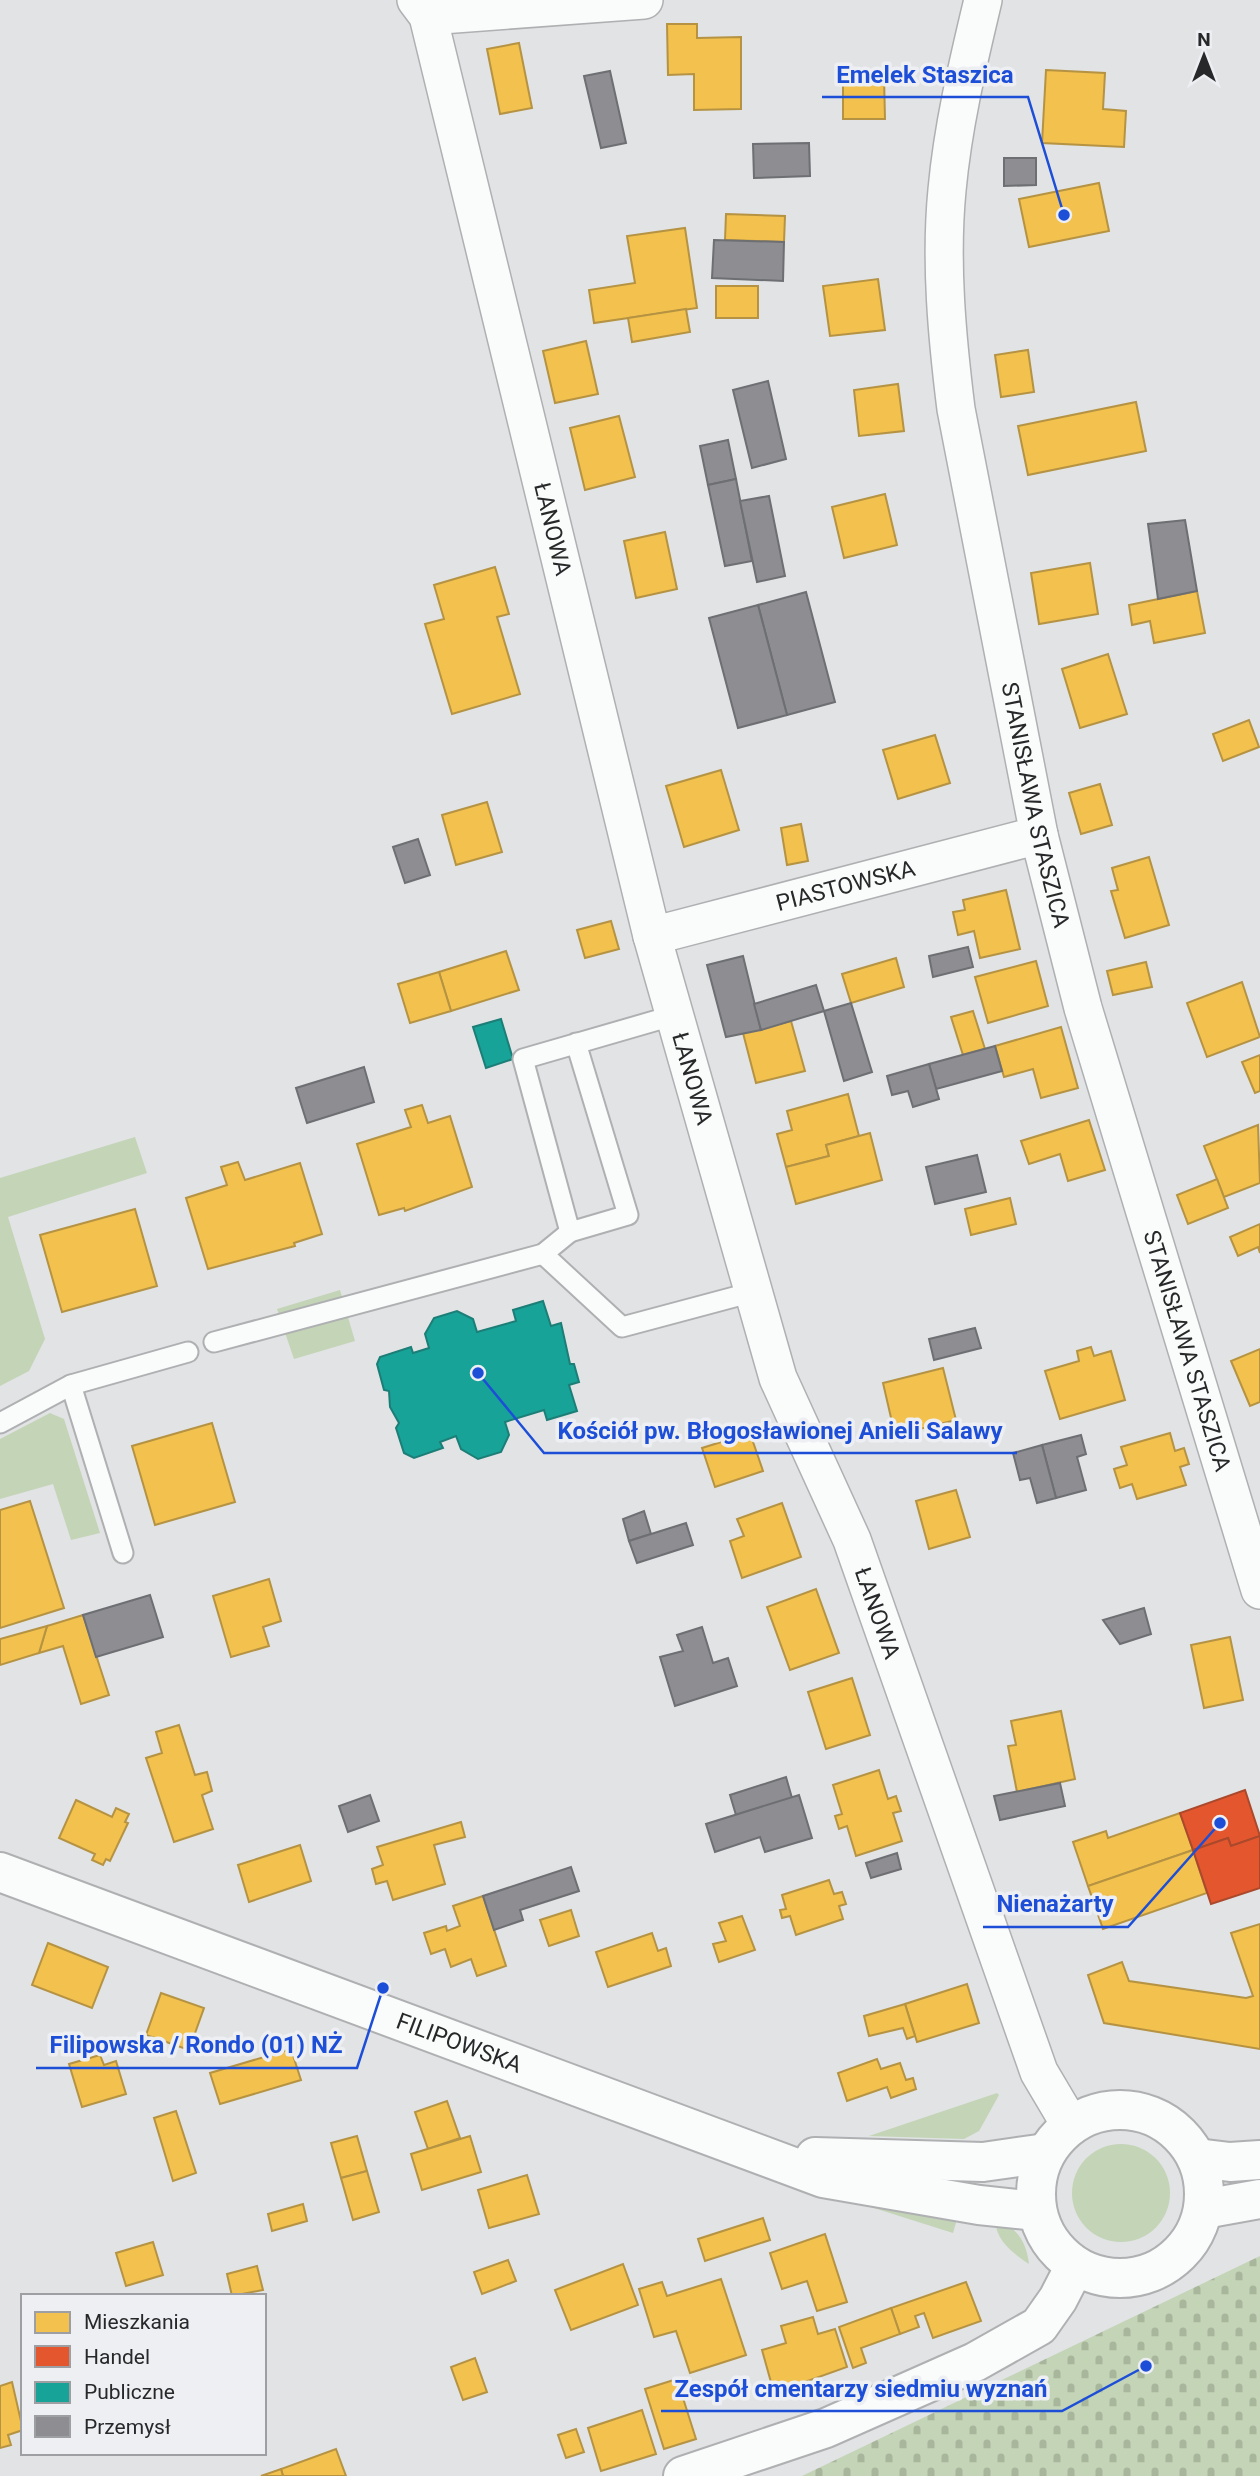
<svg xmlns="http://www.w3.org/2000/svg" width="1260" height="2476" viewBox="0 0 1260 2476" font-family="Roboto,sans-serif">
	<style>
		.grass { fill: #c4d4b6 }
		.cemetery { fill: url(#cemetery-stones) }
		.homes { fill: #f2c14e; stroke: #b59343; stroke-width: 2 }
		.shops { fill: #e4572e; stroke: #ab492c; stroke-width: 2 }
		.public { fill: #17a398; stroke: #1c7e77; stroke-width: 2 }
		.industry { fill: #8d8d92; stroke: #6e6f72; stroke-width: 2 }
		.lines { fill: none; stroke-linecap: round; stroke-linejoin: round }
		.lane-casing { stroke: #afb0b2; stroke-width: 23 }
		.street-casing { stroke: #afb0b2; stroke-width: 40 }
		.secondary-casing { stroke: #afb0b2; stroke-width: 42 }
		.lane { stroke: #fafbfb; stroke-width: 19 }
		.street { stroke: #fafbfb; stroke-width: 37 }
		.secondary { stroke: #fafbfb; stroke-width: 38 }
		.labels { text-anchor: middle; stroke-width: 7; stroke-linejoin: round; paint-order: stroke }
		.street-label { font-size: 23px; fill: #272829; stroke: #edeff3 }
		.leader { fill: none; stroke: #1d4ed8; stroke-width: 2.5 }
		.callout-dot { fill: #1d4ed8; stroke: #edeff3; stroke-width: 2.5 }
		.callout-label { font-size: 24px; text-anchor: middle; font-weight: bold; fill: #1d4ed8; stroke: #edeff3; stroke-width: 7; stroke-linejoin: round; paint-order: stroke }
	</style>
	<defs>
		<pattern id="cemetery-stones" width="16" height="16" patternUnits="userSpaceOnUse" patternTransform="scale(1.75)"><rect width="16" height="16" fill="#c4d4b6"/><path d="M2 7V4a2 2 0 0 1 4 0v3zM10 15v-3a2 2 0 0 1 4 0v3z" fill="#a8b69c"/></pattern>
	</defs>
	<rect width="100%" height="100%" fill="#e1e3e5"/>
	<g class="grass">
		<polygon points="135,1137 147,1173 8,1217 45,1339 29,1371 0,1386 0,1178"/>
		<polygon points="340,1290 355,1341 294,1359 277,1309"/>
		<polygon points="50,1413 64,1419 100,1533 71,1540 53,1484 0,1499 0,1439"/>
		<polygon points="997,2093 999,2095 979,2131 964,2139 869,2136"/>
		<circle cx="1121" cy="2193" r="49"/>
		<polygon points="833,2195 959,2212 953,2233"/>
		<path d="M996 2218C1017 2229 1026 2240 1029 2264 1014 2254 993 2239 996 2218Z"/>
	</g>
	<polygon class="cemetery" points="1260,2256 1260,2476 802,2476"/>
	<g class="homes">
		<polygon points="667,24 697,24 697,38 741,37 741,109 694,110 694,74 668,75"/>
		<polygon points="519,43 532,108 500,114 487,49"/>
		<polygon points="1046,70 1105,73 1103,109 1126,111 1124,147 1042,143"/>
		<polygon points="843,77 884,77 885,119 843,119"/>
		<polygon points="1099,183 1109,231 1029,247 1019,199"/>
		<polygon points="726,214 785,216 784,242 725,240"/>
		<polygon points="685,228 697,308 594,323 589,290 635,283 627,236"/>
		<polygon points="878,279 885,330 830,336 823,286"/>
		<rect x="716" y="286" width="42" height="32"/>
		<polygon points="686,309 690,332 632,342 628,318"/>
		<polygon points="586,341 598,394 555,403 543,351"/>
		<polygon points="1028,350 1034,392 1001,397 995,355"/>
		<polygon points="898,384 904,431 859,436 854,390"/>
		<polygon points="1136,402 1146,451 1028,475 1018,426"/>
		<polygon points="619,416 635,477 585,490 570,428"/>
		<polygon points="885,494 897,545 844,558 832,507"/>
		<polygon points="665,532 677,589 636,598 624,541"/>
		<polygon points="1090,563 1098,614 1039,624 1031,573"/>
		<polygon points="495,567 509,614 497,617 520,694 452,714 425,624 444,619 434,585"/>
		<polygon points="1197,591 1205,633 1154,643 1150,621 1132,625 1129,605"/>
		<polygon points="1108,654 1127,714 1080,728 1062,669"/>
		<polygon points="1249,720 1259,747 1223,761 1213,734"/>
		<polygon points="935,735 950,783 898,799 883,750"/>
		<polygon points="721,770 739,830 684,847 666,786"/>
		<polygon points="1100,784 1112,825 1081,834 1069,793"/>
		<polygon points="487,802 502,852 456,865 442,815"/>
		<polygon points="801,824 808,861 787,865 781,828"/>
		<polygon points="1149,857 1169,925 1125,938 1111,891 1118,890 1112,868"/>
		<polygon points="1006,890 1020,949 980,958 974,931 958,935 953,912 965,910 963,900"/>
		<polygon points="611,921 619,949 585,958 577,930"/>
		<polygon points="506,951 519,990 451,1011 439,972"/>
		<polygon points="896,958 904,987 851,1003 842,974"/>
		<polygon points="1036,961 1048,1006 988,1023 975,977"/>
		<polygon points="1146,962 1152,987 1113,995 1107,971"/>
		<polygon points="439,972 451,1011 410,1023 398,984"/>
		<polygon points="1242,982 1260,1037 1207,1057 1187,1003"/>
		<polygon points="973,1011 985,1049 963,1055 951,1017"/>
		<polygon points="791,1021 805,1071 756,1083 743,1033"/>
		<polygon points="1061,1027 1078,1088 1041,1098 1033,1069 1004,1077 995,1046"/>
		<polygon points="1260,1055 1260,1091 1255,1093 1242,1062"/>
		<polygon points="848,1094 859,1136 826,1145 829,1156 786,1167 777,1134 792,1130 787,1111"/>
		<polygon points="422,1105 428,1123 450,1116 472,1187 405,1211 404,1208 379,1215 357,1144 411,1127 405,1110"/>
		<polygon points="1089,1120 1105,1170 1068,1181 1060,1154 1029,1164 1021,1141"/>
		<polygon points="1258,1125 1260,1183 1224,1197 1204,1146"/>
		<polygon points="870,1133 882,1180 796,1204 786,1167 829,1156 826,1145"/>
		<polygon points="238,1162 245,1180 300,1163 322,1234 294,1243 295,1246 208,1269 186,1198 227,1185 221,1167"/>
		<polygon points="1217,1179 1228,1208 1188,1224 1177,1195"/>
		<polygon points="1010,1198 1016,1224 971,1235 965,1209"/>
		<polygon points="135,1209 157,1286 62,1312 40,1235"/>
		<polygon points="1260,1224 1260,1253 1258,1247 1238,1256 1230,1237"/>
		<polygon points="1091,1347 1094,1356 1111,1351 1125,1400 1060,1419 1045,1371 1079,1361 1077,1351"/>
		<polygon points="1260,1349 1260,1402 1250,1406 1231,1361"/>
		<polygon points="943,1368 956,1420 895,1435 883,1383"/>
		<polygon points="212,1423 235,1502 155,1525 132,1446"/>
		<polygon points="750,1433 763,1471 715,1487 702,1448"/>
		<polygon points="1170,1433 1175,1451 1184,1448 1189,1464 1180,1467 1186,1485 1137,1499 1132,1484 1120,1488 1114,1469 1127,1465 1121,1447"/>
		<polygon points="956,1490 970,1537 929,1549 916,1501"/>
		<polygon points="30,1501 64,1608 0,1628 0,1510"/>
		<polygon points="782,1503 801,1557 742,1578 730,1541 744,1536 737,1519"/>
		<polygon points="269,1579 281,1621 263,1627 269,1646 231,1657 213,1596"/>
		<polygon points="816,1589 839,1653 790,1670 767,1607"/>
		<polygon points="83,1615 109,1695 81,1704 63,1646 39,1653 47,1626"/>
		<polygon points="47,1626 39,1653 0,1665 0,1639"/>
		<polygon points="1230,1637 1243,1700 1204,1708 1191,1645"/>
		<polygon points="852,1678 870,1735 826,1749 808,1692"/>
		<polygon points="1061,1711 1075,1779 1017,1792 1008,1746 1016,1745 1011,1721"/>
		<polygon points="179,1725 195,1775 207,1772 212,1791 202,1795 213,1829 174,1842 146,1758 162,1753 156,1732"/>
		<polygon points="879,1770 888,1799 896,1796 901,1811 893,1813 902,1841 856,1856 847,1826 839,1829 835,1816 842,1814 833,1785"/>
		<polygon points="76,1800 112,1817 116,1808 129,1814 125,1822 128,1823 110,1861 106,1859 103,1865 92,1860 95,1854 59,1838"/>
		<polygon points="1180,1813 1193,1850 1088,1886 1073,1842 1106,1831 1108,1838"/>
		<polygon points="461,1822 465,1837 434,1845 445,1884 393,1900 387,1881 376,1884 372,1869 383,1865 377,1847"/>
		<polygon points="300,1845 311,1881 249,1902 238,1865"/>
		<polygon points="1193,1850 1207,1893 1103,1929 1088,1886"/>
		<polygon points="829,1880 834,1894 842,1892 846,1904 839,1906 843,1919 796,1935 790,1916 782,1918 780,1910 786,1909 782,1895"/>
		<polygon points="483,1896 506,1966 477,1976 471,1959 451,1967 445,1949 431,1954 424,1933 446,1926 447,1931 460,1926 453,1906"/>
		<polygon points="571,1910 579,1936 549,1946 540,1920"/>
		<polygon points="742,1916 755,1950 719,1962 713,1944 726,1941 719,1923"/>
		<polygon points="1260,1924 1260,2049 1104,2023 1088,1975 1122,1962 1129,1981 1246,1998 1253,1996 1231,1933"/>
		<polygon points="652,1933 658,1951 666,1948 671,1966 608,1987 596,1952"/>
		<polygon points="48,1943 108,1967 92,2008 32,1985"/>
		<polygon points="967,1984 979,2023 917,2042 905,2004"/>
		<polygon points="161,1993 204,2008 189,2050 146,2035"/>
		<polygon points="905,2004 915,2036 907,2039 903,2028 869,2036 864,2016"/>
		<polygon points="291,2049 301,2080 220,2104 210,2073"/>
		<polygon points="100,2055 104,2065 116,2061 126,2094 82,2107 69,2064"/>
		<polygon points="877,2059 881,2069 900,2063 906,2080 913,2078 916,2089 891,2098 887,2087 847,2101 838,2073"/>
		<polygon points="447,2101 460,2138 428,2149 415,2112"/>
		<polygon points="176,2111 196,2173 173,2181 154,2118"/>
		<polygon points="357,2136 367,2171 341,2178 331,2143"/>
		<polygon points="470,2136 481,2172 422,2190 411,2154"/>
		<polygon points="367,2171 379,2212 353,2220 341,2178"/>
		<polygon points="527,2175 539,2214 489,2228 478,2190"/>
		<polygon points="303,2204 307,2221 272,2231 268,2214"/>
		<polygon points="763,2218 770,2240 705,2261 698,2239"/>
		<polygon points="825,2234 847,2302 817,2311 807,2281 782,2289 770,2253"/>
		<polygon points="153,2242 163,2275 126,2286 116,2253"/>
		<polygon points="508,2260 516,2281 482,2294 474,2272"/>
		<polygon points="623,2264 638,2305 571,2330 555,2290"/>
		<polygon points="257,2266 263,2290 232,2296 227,2274"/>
		<polygon points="721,2279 746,2355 690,2373 676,2331 654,2337 639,2289 662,2282 667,2296"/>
		<polygon points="966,2282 981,2321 933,2338 924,2313 915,2316 919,2327 900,2334 891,2308"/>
		<polygon points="891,2308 900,2334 861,2348 866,2363 853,2368 839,2327"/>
		<polygon points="813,2317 818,2334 835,2329 847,2367 774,2393 762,2350 786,2343 781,2326"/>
		<polygon points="475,2358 487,2392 463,2400 451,2367"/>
		<polygon points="677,2379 696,2439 664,2449 645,2389"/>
		<polygon points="12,2382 23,2430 8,2435 11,2445 0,2448 0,2386"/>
		<polygon points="642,2410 656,2454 601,2471 588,2428"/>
		<polygon points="576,2429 584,2452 566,2458 558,2435"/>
		<polygon points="336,2449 346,2476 283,2476 281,2469"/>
		<polygon points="281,2469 283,2476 261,2476"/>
	</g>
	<g class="shops">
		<polygon points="1245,1790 1260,1836 1231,1846 1228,1838 1193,1850 1180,1813"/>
		<polygon points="1260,1836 1260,1888 1211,1904 1193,1850 1228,1838 1231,1846"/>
	</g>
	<g class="public">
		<polygon points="501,1019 513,1059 486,1068 473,1027"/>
		<polygon points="543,1301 551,1326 561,1323 570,1364 574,1364 579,1382 569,1385 577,1411 547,1420 544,1410 505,1422 509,1435 501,1452 478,1459 461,1449 456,1436 440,1442 443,1448 414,1458 404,1453 396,1428 399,1423 390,1407 389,1391 384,1390 377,1364 380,1357 411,1347 413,1353 429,1348 425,1334 434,1318 457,1311 473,1319 477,1332 516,1321 513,1310"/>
	</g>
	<g class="industry">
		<polygon points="610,71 626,143 601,148 584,76"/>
		<polygon points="809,143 810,176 754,178 753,144"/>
		<polygon points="1004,158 1036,158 1036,185 1004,186"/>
		<polygon points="714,240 784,242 783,281 712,278"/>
		<polygon points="768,381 786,459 752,468 733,390"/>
		<polygon points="728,440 736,479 708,485 700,446"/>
		<polygon points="736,479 752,561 725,566 708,485"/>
		<polygon points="769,496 785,576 757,582 740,501"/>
		<polygon points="1185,520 1197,591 1158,599 1148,524"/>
		<polygon points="806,592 835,702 787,715 758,605"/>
		<polygon points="758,605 787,715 738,728 709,618"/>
		<polygon points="418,839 430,875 405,883 393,847"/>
		<polygon points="968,947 973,967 933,977 929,956"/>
		<polygon points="743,956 761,1030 726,1037 707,965"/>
		<polygon points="816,985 824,1011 761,1030 754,1004"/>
		<polygon points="851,1003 872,1072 844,1081 824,1011"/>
		<polygon points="995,1046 1002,1071 936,1089 929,1064"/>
		<polygon points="929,1064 939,1099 913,1107 908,1091 892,1095 887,1076"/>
		<polygon points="364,1067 374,1102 307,1123 296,1088"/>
		<polygon points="977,1155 986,1192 935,1204 926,1167"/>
		<polygon points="975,1328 981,1348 934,1360 929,1339"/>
		<polygon points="1081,1435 1086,1454 1077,1457 1086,1490 1056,1498 1042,1445"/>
		<polygon points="1042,1445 1056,1498 1037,1503 1030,1478 1020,1480 1013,1453"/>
		<polygon points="644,1511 651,1534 629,1541 623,1519"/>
		<polygon points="686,1523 693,1545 637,1563 629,1541"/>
		<polygon points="150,1595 163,1637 96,1657 83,1615"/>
		<polygon points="1144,1608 1151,1634 1120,1644 1103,1620"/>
		<polygon points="702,1627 713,1663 728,1658 737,1686 675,1706 660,1657 683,1651 677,1635"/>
		<polygon points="786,1777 792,1798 736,1815 730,1795"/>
		<polygon points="1060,1783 1065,1806 1000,1820 994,1796"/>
		<polygon points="370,1795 379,1821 348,1832 339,1806"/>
		<polygon points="799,1795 812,1838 765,1852 760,1837 715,1852 706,1824"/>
		<polygon points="897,1853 901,1869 871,1878 866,1863"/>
		<polygon points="571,1867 579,1891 520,1910 523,1920 494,1930 483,1896"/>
	</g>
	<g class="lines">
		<g class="lane-casing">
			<g id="lane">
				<polyline points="576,1043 628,1215 570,1232 523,1059 675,1015"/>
				<polyline points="543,1254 622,1327 753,1292"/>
				<polyline points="214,1342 543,1254 570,1232"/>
				<polyline points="71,1385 123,1553"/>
				<polyline points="0,1423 71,1385 188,1352"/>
			</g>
		</g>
		<g class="street-casing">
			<g id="street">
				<path id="s1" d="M416 0 428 16 652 936 778 1378 852 1540 1039 2072 1071 2126"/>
				<path id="s2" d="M983 0C968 63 953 125 947 190 940 262 947 337 956 409L1039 835 1083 1008 1260 1590"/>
				<polyline points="428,16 644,0"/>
				<path id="s3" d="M652 936 1039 835"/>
			</g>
		</g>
		<g class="secondary-casing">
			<g id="secondary">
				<path id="s4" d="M0 1872 823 2178 979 2205 1037 2211"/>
				<circle cx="1120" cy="2194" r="84"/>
				<polyline points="815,2157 983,2162 1046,2153"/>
				<polyline points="1197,2158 1230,2162 1260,2160"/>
				<polyline points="1204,2209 1260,2199"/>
				<polyline points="683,2476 826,2428 975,2362 1039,2326 1058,2299 1075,2266"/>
			</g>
		</g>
		<use href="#lane" class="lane"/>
		<use href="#street" class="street"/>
		<use href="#secondary" class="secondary"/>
	</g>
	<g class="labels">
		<g class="street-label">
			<text dy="8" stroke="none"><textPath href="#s1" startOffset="548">ŁANOWA</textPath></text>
			<text dy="8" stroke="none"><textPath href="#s2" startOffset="817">STANISŁAWA STASZICA</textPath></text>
			<text dy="8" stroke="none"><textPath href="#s3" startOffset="200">PIASTOWSKA</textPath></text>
			<text dy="8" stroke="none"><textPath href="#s1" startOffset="1115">ŁANOWA</textPath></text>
			<text dy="8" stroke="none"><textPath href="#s2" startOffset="1384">STANISŁAWA STASZICA</textPath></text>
			<text dy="8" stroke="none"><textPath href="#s1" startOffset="1682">ŁANOWA</textPath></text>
			<text dy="8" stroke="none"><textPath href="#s4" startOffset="490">FILIPOWSKA</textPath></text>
		</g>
	</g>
	<path class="leader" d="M1064 215L1028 97H822M478 1373L544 1453H1017M1220 1823L1128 1927H983M383 1988L357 2068H36M1146 2366L1062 2411H661"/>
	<g class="callout-dot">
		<circle cx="1064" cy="215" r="7"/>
		<circle cx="478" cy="1373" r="7"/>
		<circle cx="1220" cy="1823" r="7"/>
		<circle cx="383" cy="1988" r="7"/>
		<circle cx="1146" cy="2366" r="7"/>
	</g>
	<g class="callout-label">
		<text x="925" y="83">Emelek Staszica</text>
		<text x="780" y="1439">Kościół pw. Błogosławionej Anieli Salawy</text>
		<text x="1055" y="1912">Nienażarty</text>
		<text x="196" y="2053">Filipowska / Rondo (01) NŻ</text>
		<text x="861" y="2397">Zespół cmentarzy siedmiu wyznań</text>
	</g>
	<rect x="21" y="2294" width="245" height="161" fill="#edeff3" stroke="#9e9fa2" stroke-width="2"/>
	<rect x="35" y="2312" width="35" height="21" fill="#f2c14e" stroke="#9e9fa2" stroke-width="2"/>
	<text x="84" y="2329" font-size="21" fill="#272829">Mieszkania</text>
	<rect x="35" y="2346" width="35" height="21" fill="#e4572e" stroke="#9e9fa2" stroke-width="2"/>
	<text x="84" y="2364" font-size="21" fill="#272829">Handel</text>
	<rect x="35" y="2382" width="35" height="21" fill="#17a398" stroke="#9e9fa2" stroke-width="2"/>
	<text x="84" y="2399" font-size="21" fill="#272829">Publiczne</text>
	<rect x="35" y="2416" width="35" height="21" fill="#8d8d92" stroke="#9e9fa2" stroke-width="2"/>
	<text x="84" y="2434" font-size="21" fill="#272829">Przemysł</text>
	<g transform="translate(1204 56)" stroke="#edeff3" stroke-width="5" paint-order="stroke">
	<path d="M0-5L12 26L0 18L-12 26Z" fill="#272829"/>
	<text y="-10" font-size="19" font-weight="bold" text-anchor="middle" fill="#272829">N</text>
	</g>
</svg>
